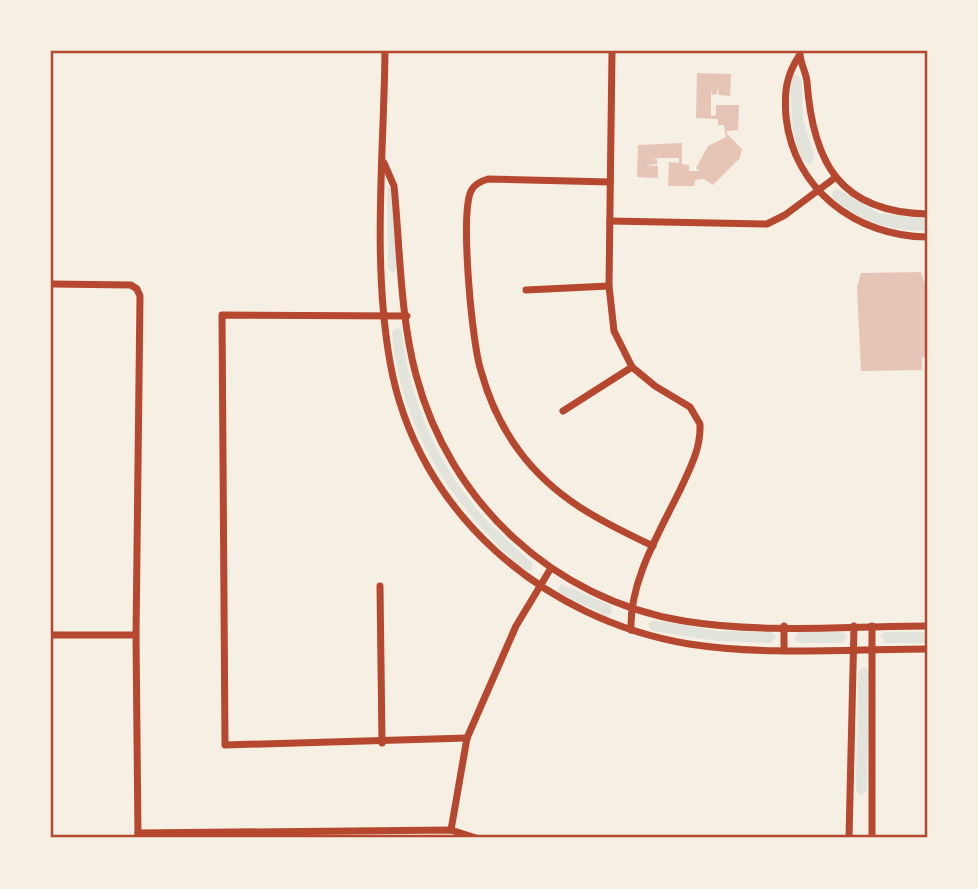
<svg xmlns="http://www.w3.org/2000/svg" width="978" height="889" viewBox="0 0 978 889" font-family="'Roboto Condensed',sans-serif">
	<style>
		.green { fill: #e2e4dc }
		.building { fill: #e6c5b7 }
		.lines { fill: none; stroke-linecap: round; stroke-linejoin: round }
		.minor { stroke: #b5482f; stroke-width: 7 }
		.neatline { fill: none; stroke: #b5482f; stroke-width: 2.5 }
	</style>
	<rect width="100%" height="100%" fill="#f6efe4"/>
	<g class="green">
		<path d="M796 74 802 80 803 119 815 158 810 165C789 155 791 99 791 78Z"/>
		<polygon points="387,186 390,188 398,268 393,273 388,268"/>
		<path d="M838 189 878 213 927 219V231C892 231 859 222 832 198L833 191Z"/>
		<path d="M397 327 402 331C409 402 440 470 489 523 503 538 519 550 533 564L531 571 525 570C453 509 400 428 392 332Z"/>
		<polygon points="562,584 611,606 612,614 607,616 559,593 558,588"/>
		<polygon points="654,620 717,631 772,632 776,637 771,643 717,641 652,631 648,624"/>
		<polygon points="798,632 843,632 847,637 843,643 798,643 794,639"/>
		<polygon points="885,632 927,632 927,643 885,643 881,635"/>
		<polygon points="863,667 869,672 867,791 861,796 856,791 858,672"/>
	</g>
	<g class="building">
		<polygon points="697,73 731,74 730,96 719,95 717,88 717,94 712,95 711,88 711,116 716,115 716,105 739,105 738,130 727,131 727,134 742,149 740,158 713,185 704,179 695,180 694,186 668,186 669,162 679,163 679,158 651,158 657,159 657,164 645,165 658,166 658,178 637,177 638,145 682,143 682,164 689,165 689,171 699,171 696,168 708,146 726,137 724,125 718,125 718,119 696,118"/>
		<polygon points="921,272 925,284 927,279 927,358 922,357 922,370 861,371 857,287 861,273"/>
	</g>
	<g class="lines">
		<g class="minor">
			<path d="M385 51C384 153 372 260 390 362 416 512 544 620 689 644 767 656 849 649 927 649"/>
			<path d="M612 51 609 286 614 331 632 367 655 386 690 407 700 424C701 449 690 468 680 490 659 533 629 582 631 630"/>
			<path d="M800 51C799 62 806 71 807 82 813 162 839 212 927 214"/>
			<path d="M799 56C786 76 784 92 786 117 794 190 856 236 927 237"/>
			<path d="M384 163 394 186C400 246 400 316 416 375 450 503 553 599 684 621 763 634 848 626 927 626"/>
			<path d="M610 182 488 179C481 181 474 184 471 191 460 215 472 344 481 371 489 400 502 428 520 452 555 499 602 522 653 546"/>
			<polyline points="610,221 767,224 785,215 836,177"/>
			<polyline points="51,284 131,285 137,289 140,296 136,635 138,838"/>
			<polyline points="526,290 609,286"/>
			<polyline points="407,316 222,315 225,745 467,738"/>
			<polyline points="563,411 632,367"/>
			<polyline points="380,586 382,743"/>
			<polyline points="51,635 136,635"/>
			<polyline points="784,649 784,626"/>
			<polyline points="451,830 467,738 516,626 551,568"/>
			<polyline points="138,833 451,830 476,838"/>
			<polyline points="849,838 854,626"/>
			<polyline points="872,838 872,626"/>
		</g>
	</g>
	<rect width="978" height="889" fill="none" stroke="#f6efe4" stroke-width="105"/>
	<rect x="52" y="52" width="874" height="784" class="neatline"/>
</svg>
